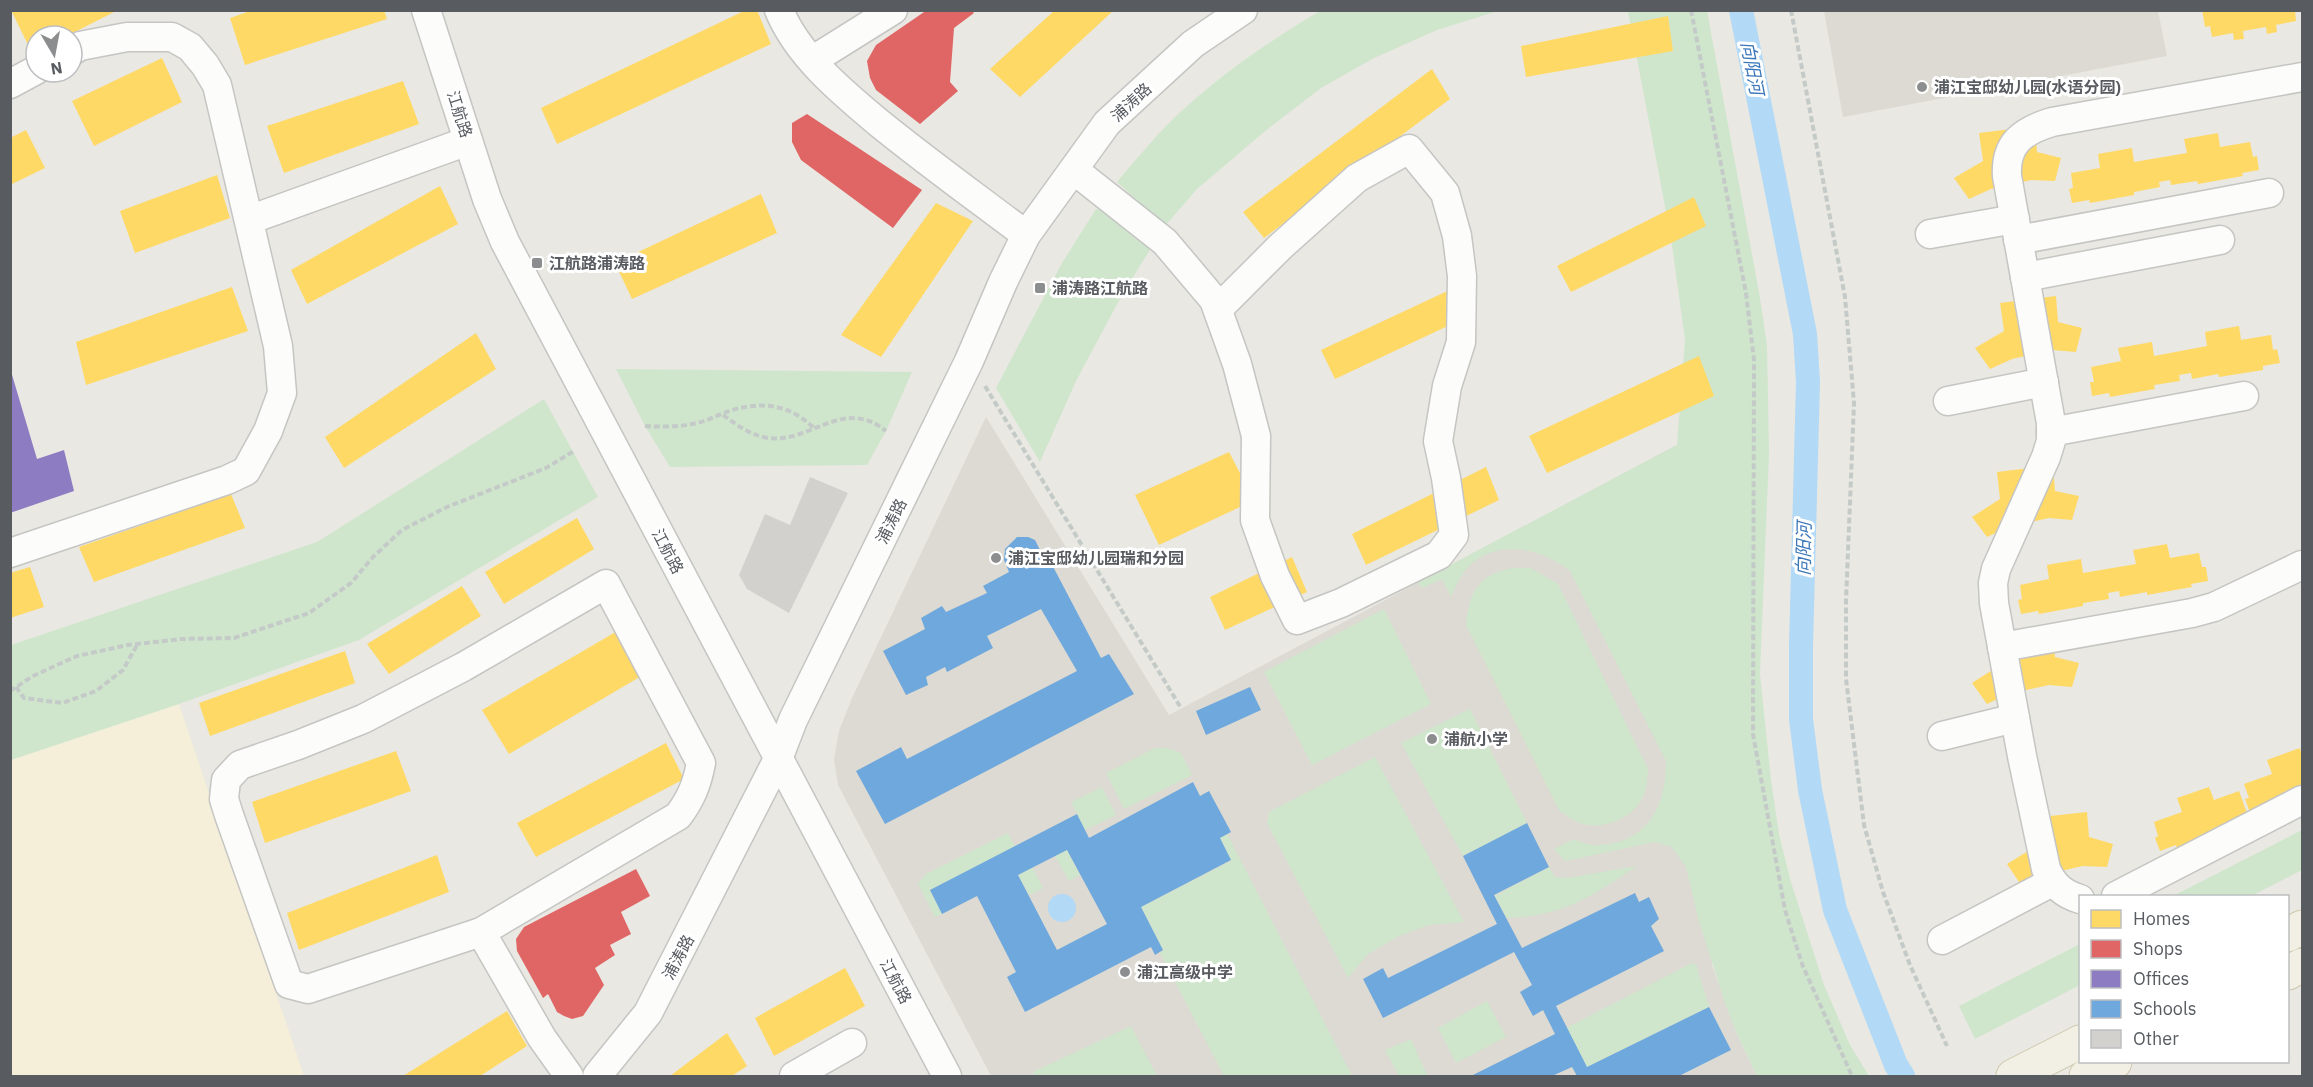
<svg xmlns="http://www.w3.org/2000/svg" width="2313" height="1087" viewBox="0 0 2313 1087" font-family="'IBM Plex Sans','Noto Sans SC',sans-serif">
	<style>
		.commercial { fill: #f5efd9 }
		.education { fill: #dcdad2 }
		.green { fill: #cfe6cd }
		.water { fill: #b2d9f6 }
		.homes { fill: #ffd966 }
		.shops { fill: #e06666 }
		.offices { fill: #8e7cc3 }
		.schools { fill: #6fa8dc; fill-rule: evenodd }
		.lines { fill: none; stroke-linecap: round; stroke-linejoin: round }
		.canal { stroke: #b2d9f6; stroke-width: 24 }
		.building { fill: #d2d1cd }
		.minor-casing { stroke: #c5c5c3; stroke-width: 31 }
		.major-casing { stroke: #d1c9af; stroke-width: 35 }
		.path { stroke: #c4cac7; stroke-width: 4; stroke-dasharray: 6 3; stroke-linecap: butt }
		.minor { stroke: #fcfcfb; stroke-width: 28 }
		.major { stroke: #f2f0e5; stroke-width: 33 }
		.poi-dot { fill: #8b8d8e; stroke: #fff; stroke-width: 2 }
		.labels { text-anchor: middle; stroke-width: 6; stroke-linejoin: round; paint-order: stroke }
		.poi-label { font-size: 16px; font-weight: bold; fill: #585c61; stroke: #fff; text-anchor: start }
		.street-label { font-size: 16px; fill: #585c61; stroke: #fff }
		.water-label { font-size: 18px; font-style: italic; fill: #3b77ba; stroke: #fff }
	</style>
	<rect width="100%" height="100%" fill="#e9e8e2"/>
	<polygon class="commercial" points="179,704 304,1076 11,1076 10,760"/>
	<g class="education">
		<polygon points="1824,11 2158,11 2167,56 1843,117"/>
		<polygon points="986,417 1169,715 1677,445 1712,965 1737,1034 1757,1076 991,1076 838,785 834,759 839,731 852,698"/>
	</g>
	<g class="green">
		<path d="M1320 11H1498L1437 30 1374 58 1321 88 1264 132 1197 189 1165 226 1117 182C1139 156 1160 130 1186 107 1227 70 1273 39 1320 11Z"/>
		<path d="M1628 11H1707L1759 292 1767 345 1769 453 1760 674 1771 780 1779 834 1791 882 1824 985 1850 1045 1869 1076H1757L1737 1034 1725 1003 1698 918 1686 867 1672 847 1655 842 1565 861 1554 849C1560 846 1569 840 1575 840 1581 841 1587 845 1593 845 1646 846 1666 808 1666 761L1570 571C1541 548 1496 537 1467 568 1460 576 1455 587 1451 597L1442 579 1422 588 1418 582 1677 445 1685 340 1671 238Z"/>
		<polygon points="1096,209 1109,211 1151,248 1123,293 1076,381 1040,462 996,388 1062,263"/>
		<polygon points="616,369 912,372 886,431 867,465 670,467 645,426"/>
		<polygon points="544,399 598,497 359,640 179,704 11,760 11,645 317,542"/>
		<path d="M1513 568H1531L1558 584 1648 769C1647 778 1647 789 1643 797 1634 817 1605 830 1583 824 1574 822 1566 815 1559 810L1466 625C1469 592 1479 574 1513 568Z"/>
		<polygon points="1384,609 1431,704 1312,765 1264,672"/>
		<polygon points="1470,709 1527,823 1463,856 1401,743"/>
		<polygon points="1155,748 1168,748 1181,753 1192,775 1124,809 1106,773"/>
		<polygon points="1375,757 1464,922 1429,925 1399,936 1368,954 1348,978 1267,823 1269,812"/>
		<polygon points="1102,787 1116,815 1085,830 1071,802"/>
		<polygon points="2302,830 2302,870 2251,896 2173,896"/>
		<polygon points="1008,833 1015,847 930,890 942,914 935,917 918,884 926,874"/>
		<polygon points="1227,834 1352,1076 1224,1076 1160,953 1163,950 1141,907 1231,861 1220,838"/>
		<polygon points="1067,850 1080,875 1069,881 1055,856"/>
		<path d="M1637 866C1591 897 1564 916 1506 918L1495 896 1549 867 1555 877 1567 878Z"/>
		<polygon points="1032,867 1043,888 1029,895 1018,875"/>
		<polygon points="2080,944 2080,985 1975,1039 1959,1006"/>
		<polygon points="1692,963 1696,964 1709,1007 1587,1067 1566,1028"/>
		<polygon points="1487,1001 1506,1037 1456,1063 1438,1028"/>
		<polygon points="1131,1026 1157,1076 1035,1076 1033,1072"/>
		<polygon points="1411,1039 1427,1075 1425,1076 1399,1076 1385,1050"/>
	</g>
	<circle class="water" cx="1062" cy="908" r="14"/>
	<g class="homes">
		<polygon points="14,10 118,10 67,36 36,36 36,51 32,53 12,12"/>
		<polygon points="253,10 384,10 387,19 245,65 230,18"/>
		<polygon points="746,10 757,10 771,44 557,144 541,108"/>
		<polygon points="1055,10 1114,10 1020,97 990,69"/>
		<polygon points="2202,10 2295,10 2296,21 2276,25 2277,32 2267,34 2266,27 2243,31 2244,39 2234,40 2233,33 2212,37 2210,26 2205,27"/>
		<polygon points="1668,16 1673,51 1526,77 1521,46"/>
		<polygon points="162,58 182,102 94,146 72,101"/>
		<polygon points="1432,69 1450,99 1264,238 1243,212"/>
		<polygon points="403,81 419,124 284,173 267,126"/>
		<polygon points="2035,126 2037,152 2061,158 2055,181 2031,180 1991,189 1969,199 1954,178 1983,161 1979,133"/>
		<polygon points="26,130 45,168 10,185 10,138"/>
		<polygon points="2218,133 2220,147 2250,142 2253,157 2257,156 2259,170 2242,173 2243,176 2198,184 2197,181 2171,185 2170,180 2159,182 2160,187 2134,192 2134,195 2090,203 2089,200 2072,203 2069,189 2073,188 2071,173 2100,168 2098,154 2132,148 2134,162 2187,153 2184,139"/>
		<polygon points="217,175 230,218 135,253 120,211"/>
		<polygon points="440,186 458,224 307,304 291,270"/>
		<polygon points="761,194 777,233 632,299 615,263"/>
		<polygon points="1694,197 1706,226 1571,292 1557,266"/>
		<polygon points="936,203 973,221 881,357 841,335"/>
		<polygon points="232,287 248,331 86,385 76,342"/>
		<polygon points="1456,287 1469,316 1335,379 1321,350"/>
		<polygon points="2056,296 2058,322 2082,328 2076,352 2052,350 2012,359 1990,369 1975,348 2004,331 2000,303"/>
		<polygon points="2239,326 2241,340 2271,335 2273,350 2277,349 2280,363 2263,366 2263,370 2219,377 2218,374 2192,379 2191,373 2179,375 2180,381 2154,385 2155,389 2110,397 2109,393 2092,396 2090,382 2094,382 2091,367 2121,361 2118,348 2152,342 2154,356 2207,346 2205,332"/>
		<polygon points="476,333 496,369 344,468 325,437"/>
		<polygon points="1699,356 1714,396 1547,473 1529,436"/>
		<polygon points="1229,452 1240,473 1240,507 1159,545 1135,495"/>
		<polygon points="2053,465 2055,491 2079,496 2072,520 2049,518 2008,527 1987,537 1972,517 2000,499 1997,472"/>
		<polygon points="1486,467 1499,500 1366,565 1352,534"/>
		<polygon points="231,494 245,528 94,582 79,547"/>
		<polygon points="577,518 594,549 504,604 485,572"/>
		<polygon points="2167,544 2170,558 2199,553 2202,567 2206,567 2208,581 2191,584 2192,587 2147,595 2147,592 2120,597 2119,591 2108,593 2109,599 2083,603 2083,606 2039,614 2038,611 2021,614 2018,600 2022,599 2020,585 2049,579 2047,565 2081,559 2083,573 2136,564 2133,550"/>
		<polygon points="1292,557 1307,592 1225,630 1210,597"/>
		<polygon points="30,567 44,607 10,618 10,573"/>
		<polygon points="462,586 481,616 389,674 367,644"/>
		<polygon points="619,630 643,675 509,754 482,710"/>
		<polygon points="2053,631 2055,657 2079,663 2072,687 2049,685 2008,694 1987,704 1972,683"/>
		<polygon points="345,651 355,683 210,736 199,703"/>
		<polygon points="666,743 684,779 536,857 517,823"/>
		<polygon points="2300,748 2302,756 2302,797 2250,813 2245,799 2249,798 2244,784 2272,774 2267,760"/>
		<polygon points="396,751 411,791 265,843 252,802"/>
		<polygon points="2209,787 2214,800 2239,791 2247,813 2220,833 2177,848 2176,845 2160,851 2155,838 2158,836 2154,822 2182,812 2177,798"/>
		<polygon points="2087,812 2089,837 2113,844 2107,867 2083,866 2043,875 2021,885 2007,864 2035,847 2031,818"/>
		<polygon points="437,855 449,892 299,950 287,913"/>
		<polygon points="845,968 865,1006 774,1056 755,1018"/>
		<polygon points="507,1011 527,1046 480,1076 403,1076"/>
		<polygon points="727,1033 747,1066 732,1076 670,1076"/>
	</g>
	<g class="shops">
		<polygon points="927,10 971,10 974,13 954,28 950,82 958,91 920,124 876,90 870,78 867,61 876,45"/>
		<polygon points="807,114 922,190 893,228 801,160 792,142 792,123"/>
		<polygon points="636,869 650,896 621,912 631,934 610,945 615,955 595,968 604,985 583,1016 572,1019 564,1016 557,1012 548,994 543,998 517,951 516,939 524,927"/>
	</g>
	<polygon class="offices" points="10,368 37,459 64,450 74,491 10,513"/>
	<g class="schools">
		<polygon points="1017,537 1028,537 1035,540 1044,558 1048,557 1101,658 1109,654 1134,694 885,824 856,771 901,747 907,759 1077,671 1041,609 987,636 993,648 947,672 945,667 926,677 928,685 906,695 883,651 925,629 921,618 942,606 946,612 987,593 983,586 1009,572 1004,560 1005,549"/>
		<polygon points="1250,687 1261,710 1206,735 1196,711"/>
		<path d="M1193 782 1200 796 1209 791 1231 832 1220 838 1231 860 1141 907 1163 950 1155 955 1151 947 1025 1012 1007 977 1016 972 977 896 942 914 930 890 1077 814 1089 838ZM1067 850 1107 924 1057 950 1018 875Z"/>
		<polygon points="1527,823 1549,867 1494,895 1522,948 1635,893 1639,902 1649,897 1659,919 1651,926 1664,951 1556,1006 1587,1067 1709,1007 1731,1050 1679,1076 1577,1076 1572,1067 1552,1076 1471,1076 1555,1034 1543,1010 1533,1016 1520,992 1532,985 1514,952 1383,1018 1363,979 1383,968 1388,978 1497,924 1463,856"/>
	</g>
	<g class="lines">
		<polyline class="canal" points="1741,10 1805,334 1808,382 1801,646 1801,719 1810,790 1835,910 1896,1065 1903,1076"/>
	</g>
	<polygon class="building" points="810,477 848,493 789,613 747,589 739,575 765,514 790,525"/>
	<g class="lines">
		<g class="minor-casing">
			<g id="minor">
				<polyline points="426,10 487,199 505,242 947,1076"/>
				<path d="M779 10C798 56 842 92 879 123 927 162 977 198 1026 235"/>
				<polyline points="813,60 893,10"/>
				<polyline points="10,84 36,70"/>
				<polyline points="1074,170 1165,242 1214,300 1237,364 1256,436 1255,520 1275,576 1297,620 1341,603 1439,555 1454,535 1446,478 1438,441 1447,386 1461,342 1462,276 1457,236 1445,193 1409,149 1357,178 1280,247 1218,309"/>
				<polyline points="249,220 468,141"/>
				<polyline points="1930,234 2015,219"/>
				<polyline points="2018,240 2269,193"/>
				<polyline points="2025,277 2220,240"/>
				<polyline points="1948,401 2044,382"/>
				<polyline points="2051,432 2244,396"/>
				<polyline points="10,553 227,480 246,471 268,431 282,393 278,346 217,85 205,65 190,47 172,37 127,37 80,46 72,51"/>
				<path d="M606 584 701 763C697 784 691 799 678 816L481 932 308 989 289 984 229 815 224 799 226 780 240 765 298 745 363 719 463 667Z"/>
				<polyline points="2002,647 2192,613 2214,607 2302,565"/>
				<polyline points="1942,736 2015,718"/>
				<polyline points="2116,896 2302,800"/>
				<path d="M2080 899C2063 894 2053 885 2046 869L2022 756 1994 603 1993 583 1996 569 2046 457 2051 441V423L2007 176C2005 144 2022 131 2052 122L2302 77"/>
				<polyline points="481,932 542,1038 569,1076"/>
				<polyline points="1942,940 2052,882"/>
				<polyline points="597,1076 648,1013 778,759 793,720 969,361 1003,282 1026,235 1107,123 1193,44 1243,10"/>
				<polyline points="794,1076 852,1043"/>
			</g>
		</g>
		<g class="major-casing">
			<g id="major">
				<polyline points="2288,935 2302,927"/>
				<polyline points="2288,973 2302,965"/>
				<polyline points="2013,1076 2080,1042"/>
				<polyline points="2086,1076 2115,1062"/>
			</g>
		</g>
		<g class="path">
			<polyline points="1691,10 1746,293 1754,360 1753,734 1785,910 1802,964 1852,1076"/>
			<polyline points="1791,10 1845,297 1854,403 1846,601 1846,679 1864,825 1883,892 1910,965 1947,1046"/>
			<polyline points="985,386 1181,708"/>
			<path d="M723 415C737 425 750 435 768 438 810 444 843 396 886 431"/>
			<path d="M645 426C660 427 677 427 692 424 706 422 719 414 732 410 764 401 790 405 814 428"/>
			<polyline points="16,687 24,698 62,703 96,691 123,670 137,645"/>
			<polyline points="10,691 33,676 77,656 128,645 181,639 234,638 309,613 351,583 373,557 402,530 447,507 546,468 574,451"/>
		</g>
		<use href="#minor" class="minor"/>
		<use href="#major" class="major"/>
	</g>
	<g class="poi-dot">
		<circle cx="1922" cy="87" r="6"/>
		<rect x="531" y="257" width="12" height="12" rx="3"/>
		<rect x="1034" y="282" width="12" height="12" rx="3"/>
		<circle cx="996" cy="558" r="6"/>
		<circle cx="1432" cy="739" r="6"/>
		<circle cx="1125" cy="972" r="6"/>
	</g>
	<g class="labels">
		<g class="poi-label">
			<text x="1934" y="93">浦江宝邸幼儿园(水语分园)</text>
			<text x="549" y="269">江航路浦涛路</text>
			<text x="1052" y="294">浦涛路江航路</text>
			<text x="1008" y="564">浦江宝邸幼儿园瑞和分园</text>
			<text x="1444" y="745">浦航小学</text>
			<text x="1137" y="978">浦江高级中学</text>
		</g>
		<g class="street-label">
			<text transform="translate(1131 102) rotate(-43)" y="6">浦涛路</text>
			<text transform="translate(460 114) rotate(72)" y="6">江航路</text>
			<text transform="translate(891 521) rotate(-64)" y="6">浦涛路</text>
			<text transform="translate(668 551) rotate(62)" y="6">江航路</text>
			<text transform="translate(678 957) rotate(-62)" y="6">浦涛路</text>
			<text transform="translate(896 981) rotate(62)" y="6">江航路</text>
		</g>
		<g class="water-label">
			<text transform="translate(1752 68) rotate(79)" y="6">向阳河</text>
			<text transform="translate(1804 549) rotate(-89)" y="6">向阳河</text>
		</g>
	</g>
	<rect width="2313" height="1087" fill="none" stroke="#585c61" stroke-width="24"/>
	<rect x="2079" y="895" width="210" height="168" fill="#ffffff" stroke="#bcbec0" stroke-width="1.5"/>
	<rect x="2091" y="910" width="30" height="18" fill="#ffd966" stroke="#bcbec0" stroke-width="1.5"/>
	<text x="2133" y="925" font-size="18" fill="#585c61">Homes</text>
	<rect x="2091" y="940" width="30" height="18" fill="#e06666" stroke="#bcbec0" stroke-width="1.5"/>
	<text x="2133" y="955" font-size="18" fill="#585c61">Shops</text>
	<rect x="2091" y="970" width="30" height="18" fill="#8e7cc3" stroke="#bcbec0" stroke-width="1.5"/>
	<text x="2133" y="985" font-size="18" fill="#585c61">Offices</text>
	<rect x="2091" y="1000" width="30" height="18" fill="#6fa8dc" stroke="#bcbec0" stroke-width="1.5"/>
	<text x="2133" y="1015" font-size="18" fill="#585c61">Schools</text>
	<rect x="2091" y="1030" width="30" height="18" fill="#d2d1cd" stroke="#bcbec0" stroke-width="1.5"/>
	<text x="2133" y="1045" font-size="18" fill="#585c61">Other</text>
	<g transform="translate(54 54) rotate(170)"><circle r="28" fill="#ffffff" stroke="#bcbec0" stroke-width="1.5"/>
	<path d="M0-4.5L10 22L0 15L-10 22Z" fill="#8b8d8e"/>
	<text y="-9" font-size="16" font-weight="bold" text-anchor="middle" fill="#585c61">N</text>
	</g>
</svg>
